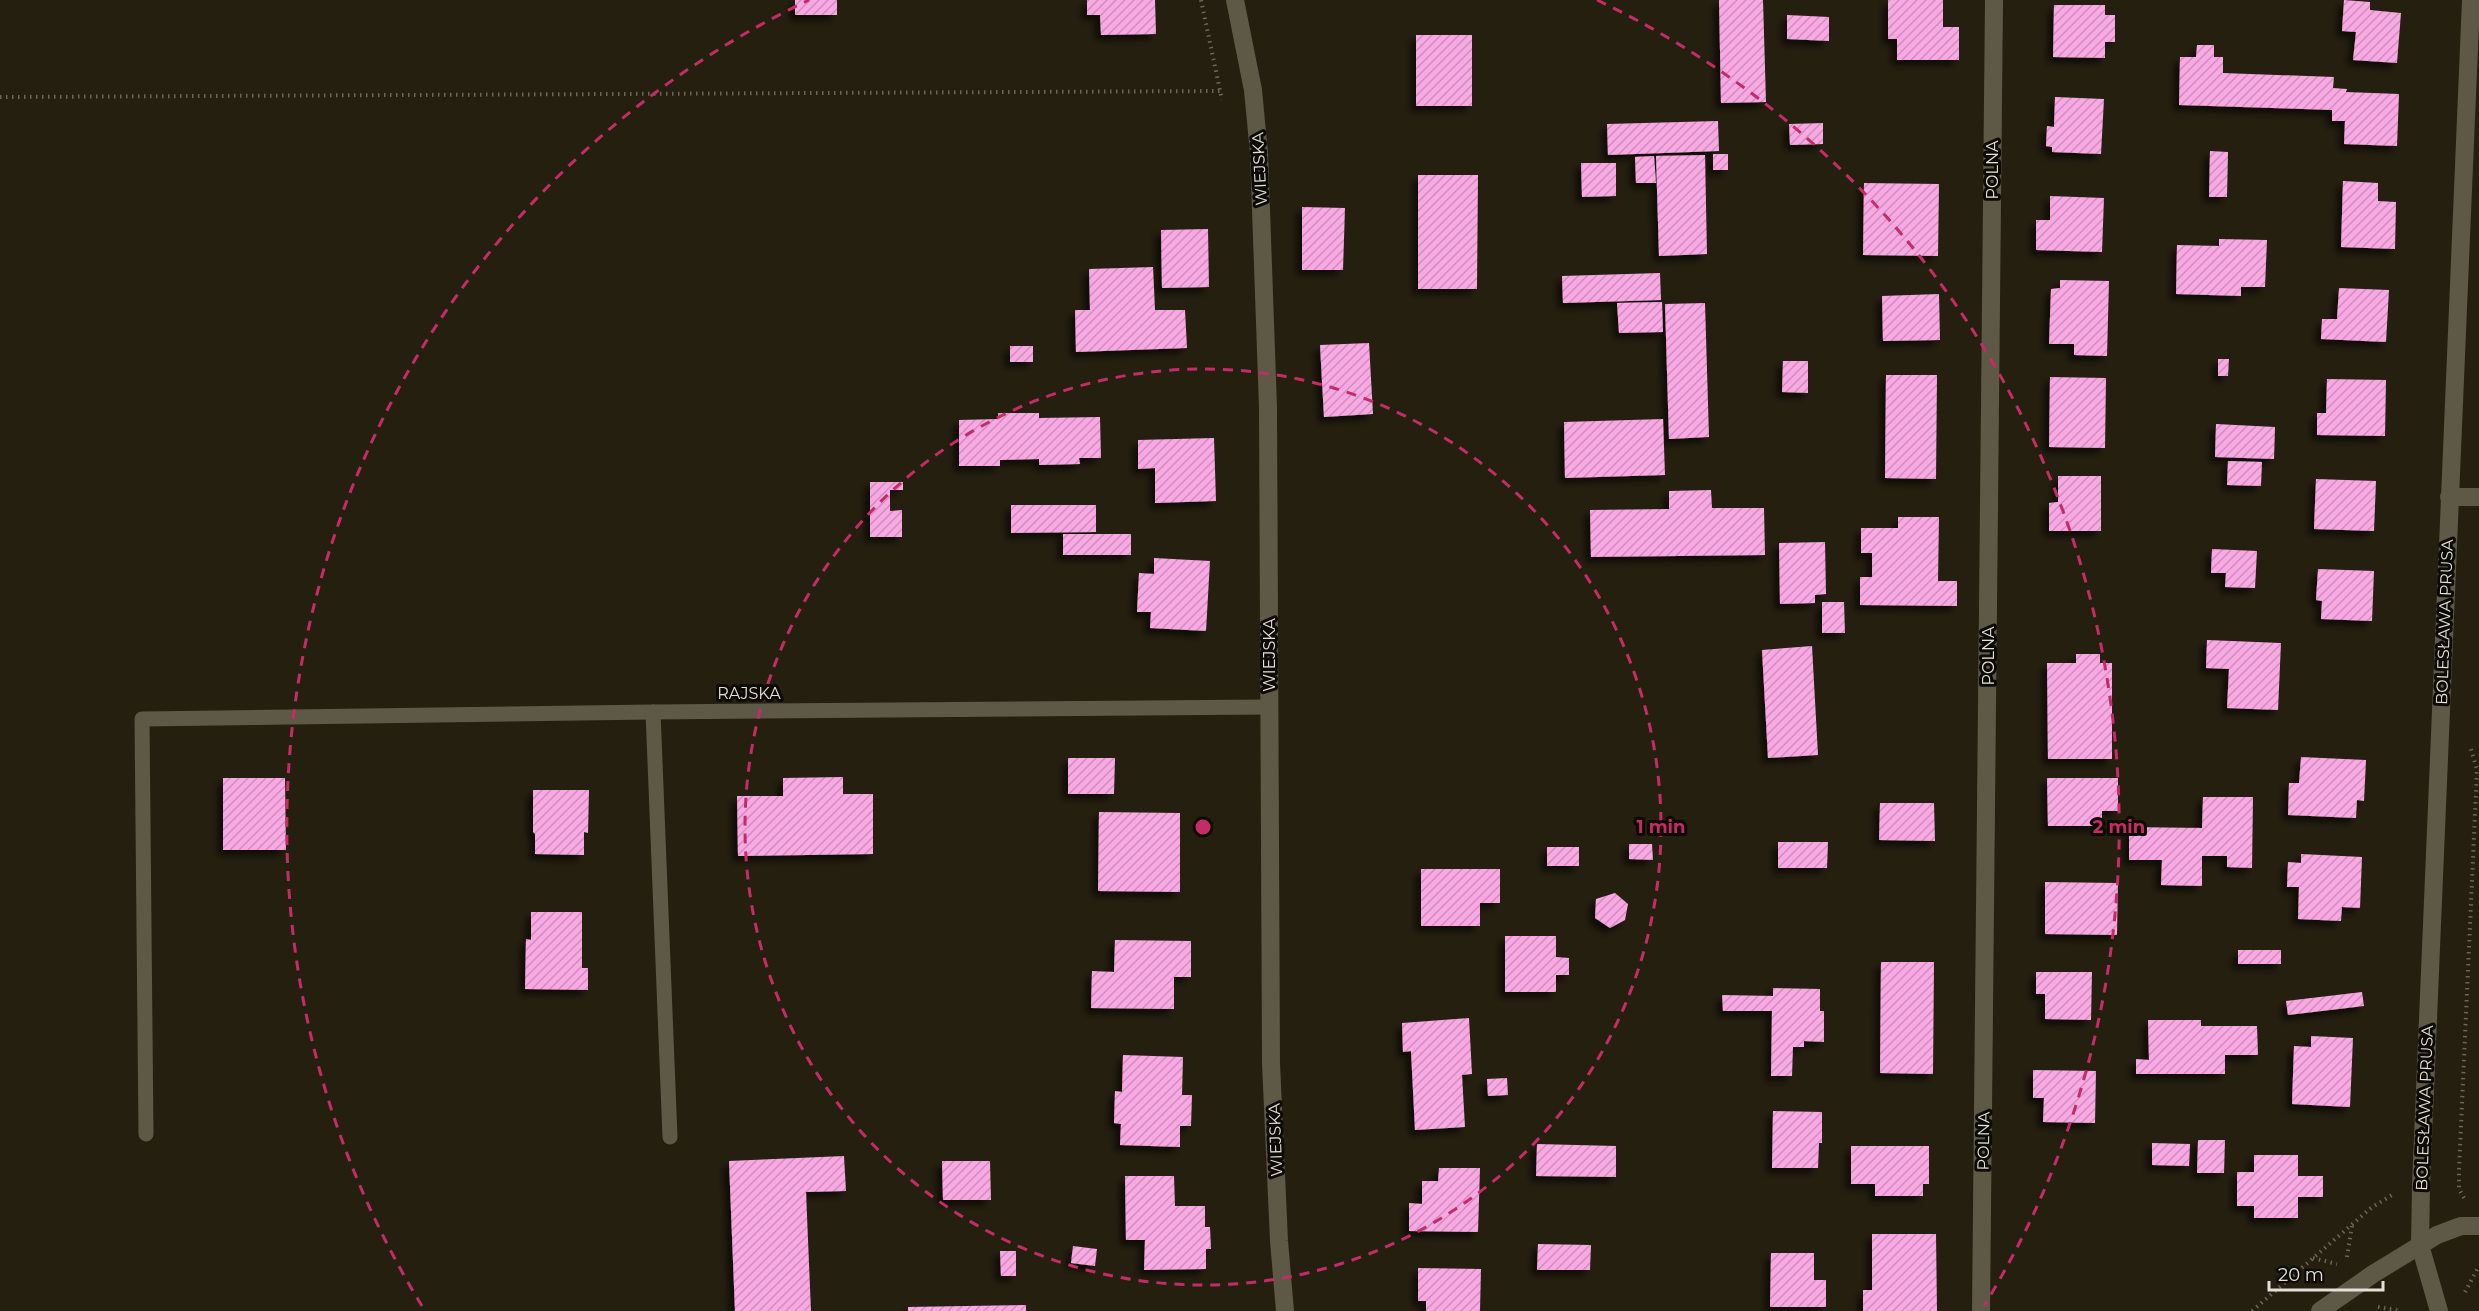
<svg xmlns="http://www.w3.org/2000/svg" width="2479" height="1311" viewBox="0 0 2479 1311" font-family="Montserrat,sans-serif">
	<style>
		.building { fill: url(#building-hatch); filter: url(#shadow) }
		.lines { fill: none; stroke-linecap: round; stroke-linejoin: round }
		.path { stroke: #6b6659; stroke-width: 4; stroke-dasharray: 1.5 4.5; stroke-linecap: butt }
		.lane { stroke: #5e5847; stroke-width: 15 }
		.street { stroke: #5e5847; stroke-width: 18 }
		.ring { fill: none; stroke: #c52c67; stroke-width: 3; stroke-dasharray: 10 8 }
		.labels { text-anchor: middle; stroke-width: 6; stroke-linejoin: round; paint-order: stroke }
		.street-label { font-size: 16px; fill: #e4e0d7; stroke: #0c0a04 }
		.centre { fill: #c52c67; stroke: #0c0a04; stroke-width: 3 }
		.ring-label { font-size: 18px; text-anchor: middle; font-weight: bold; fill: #c52c67; stroke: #0c0a04; stroke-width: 6; stroke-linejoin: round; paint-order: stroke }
	</style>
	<defs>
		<pattern id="building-hatch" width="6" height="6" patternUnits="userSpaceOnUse" patternTransform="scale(1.5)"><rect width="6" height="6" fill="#faa8e4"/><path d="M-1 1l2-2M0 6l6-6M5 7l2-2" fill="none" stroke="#cc8fbb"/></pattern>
		<filter id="shadow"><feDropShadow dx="-5.5" dy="5.5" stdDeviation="3" flood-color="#0009"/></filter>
	</defs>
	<rect width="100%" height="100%" fill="#251f10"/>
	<g class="building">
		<rect x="795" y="0" width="42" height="15"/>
		<polygon points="1087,0 1155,0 1156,34 1101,35 1100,15 1087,15"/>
		<polygon points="1719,0 1763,0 1766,102 1721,103"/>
		<polygon points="1888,0 1943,0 1943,27 1959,27 1959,60 1897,60 1897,39 1888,39"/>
		<polygon points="2344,0 2370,2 2370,10 2401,13 2397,63 2353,60 2356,32 2342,31"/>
		<polygon points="2054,5 2105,5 2105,15 2115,15 2115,42 2105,42 2105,58 2053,57"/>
		<polygon points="1787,15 1829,17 1829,41 1787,39"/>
		<rect x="1416" y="35" width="56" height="71"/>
		<polygon points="2197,45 2214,45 2214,57 2223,57 2223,73 2334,77 2333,88 2347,89 2346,92 2399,94 2397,146 2344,144 2345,121 2332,121 2332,110 2179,105 2180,57 2196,57"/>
		<polygon points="2055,97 2104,99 2101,154 2052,152 2052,147 2046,146 2047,126 2054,127"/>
		<polygon points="1718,121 1719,151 1608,155 1607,124"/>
		<polygon points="1823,123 1823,144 1790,145 1789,124"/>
		<polygon points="2210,151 2228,152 2227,197 2209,197"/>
		<rect x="1713" y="154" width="15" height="16"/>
		<polygon points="1705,155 1707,254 1659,256 1656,156"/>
		<polygon points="1654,156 1656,183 1636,183 1635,157"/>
		<polygon points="1581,163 1616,163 1616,196 1582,197"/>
		<polygon points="1418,175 1478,175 1477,289 1418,289"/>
		<polygon points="2343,181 2378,183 2378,201 2396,202 2395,249 2341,247"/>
		<polygon points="1864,183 1939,184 1938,256 1863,255"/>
		<polygon points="2050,196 2104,198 2102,252 2036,250 2036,220 2050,220"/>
		<polygon points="1302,207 1345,208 1343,270 1302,270"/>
		<polygon points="1208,229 1209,287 1162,288 1161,230"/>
		<polygon points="2219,239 2267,240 2265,287 2241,287 2241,296 2176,294 2177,245 2219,246"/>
		<polygon points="1153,267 1155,310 1185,310 1187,348 1076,352 1075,310 1090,310 1089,269"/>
		<polygon points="1660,273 1661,300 1563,303 1562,276"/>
		<polygon points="2060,280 2109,281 2107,356 2074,355 2074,344 2049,344 2051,289 2060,288"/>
		<polygon points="2339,288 2389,290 2386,342 2321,339 2322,319 2337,319"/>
		<polygon points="1939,294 1940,340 1883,341 1882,296"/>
		<polygon points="1662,302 1663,332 1619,333 1617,303"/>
		<polygon points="1705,303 1709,437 1669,439 1665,304"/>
		<polygon points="1369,343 1373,414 1324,417 1320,345"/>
		<rect x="1010" y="346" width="23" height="16"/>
		<polygon points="2218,359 2229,359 2228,376 2218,376"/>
		<polygon points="1783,361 1808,361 1808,393 1782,392"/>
		<polygon points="1886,375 1937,375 1936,479 1885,478"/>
		<polygon points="2050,377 2106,378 2105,448 2049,447"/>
		<polygon points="2327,379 2386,380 2385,436 2317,435 2317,413 2326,413"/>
		<polygon points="998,413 1039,413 1039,418 1100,417 1101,458 1079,458 1080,464 1039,465 1039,459 1000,460 1000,466 959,466 959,420 998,419"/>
		<polygon points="1663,419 1665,475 1565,478 1564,422"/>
		<polygon points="2216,424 2275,427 2274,459 2215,457"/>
		<polygon points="1214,438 1216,501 1155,503 1155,468 1138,469 1138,440"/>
		<polygon points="2228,461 2262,462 2261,486 2227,485"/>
		<polygon points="2058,476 2101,476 2101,531 2049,531 2049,503 2058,502"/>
		<polygon points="2316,479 2376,481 2374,531 2314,529"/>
		<polygon points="870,482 903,482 903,490 890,490 890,511 902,510 902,537 870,537"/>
		<polygon points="1711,490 1712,508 1764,508 1765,555 1591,557 1590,510 1669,509 1669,491"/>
		<polygon points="1011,505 1096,505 1096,532 1011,533"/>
		<polygon points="1898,517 1939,517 1938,581 1957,581 1957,606 1860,605 1860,577 1872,577 1872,553 1861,553 1861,528 1898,528"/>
		<rect x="1063" y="534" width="68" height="21"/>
		<polygon points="1825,542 1826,594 1815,595 1815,603 1780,604 1779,543"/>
		<polygon points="2212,549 2257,551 2255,588 2225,587 2226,573 2211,573"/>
		<polygon points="1154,558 1210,561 1206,631 1150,628 1151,612 1137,612 1139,573 1154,574"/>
		<polygon points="2318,569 2374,571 2372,621 2321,619 2322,601 2316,600"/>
		<polygon points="1822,602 1844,602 1845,633 1822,633"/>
		<polygon points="2207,640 2281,643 2278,710 2227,708 2229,669 2206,668"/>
		<polygon points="1812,646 1818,755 1768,758 1762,650"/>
		<polygon points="2076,654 2100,654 2100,663 2112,663 2112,759 2048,759 2047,663 2076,663"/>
		<polygon points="2301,757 2366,760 2364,801 2357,800 2356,818 2288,815 2289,783 2299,783"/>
		<polygon points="1068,758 1115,758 1114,794 1068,794"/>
		<polygon points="843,777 843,794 873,794 873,854 738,856 737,796 783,796 783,778"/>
		<polygon points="223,778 285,778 286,850 223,850"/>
		<polygon points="2047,778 2118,778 2118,811 2102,811 2102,826 2048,826"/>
		<polygon points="533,790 589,790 588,833 584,832 584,855 535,854 535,834 533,832"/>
		<polygon points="2203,797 2253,797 2252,868 2227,867 2227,856 2202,856 2202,886 2161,885 2162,860 2129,860 2129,827 2202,828"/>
		<polygon points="1880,803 1934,803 1935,841 1879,840"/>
		<polygon points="1099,812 1180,813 1180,892 1098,891"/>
		<polygon points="1778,842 1828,842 1827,868 1778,868"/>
		<polygon points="1629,844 1652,844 1653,860 1629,859"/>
		<rect x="1547" y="847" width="32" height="19"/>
		<polygon points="2301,854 2362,857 2360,908 2342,907 2341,921 2298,919 2299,887 2287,887 2288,862 2301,863"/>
		<polygon points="1421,869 1500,869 1500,903 1480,903 1480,926 1421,926"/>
		<polygon points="2045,882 2118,883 2117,935 2045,934"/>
		<polygon points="1615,893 1628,904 1625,920 1610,928 1595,918 1596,899"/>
		<polygon points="531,912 582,912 582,968 588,968 588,990 525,989 526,939 531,940"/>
		<polygon points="1505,936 1556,936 1556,957 1569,958 1569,975 1556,975 1556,992 1505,992"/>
		<polygon points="1115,940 1191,941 1191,977 1174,977 1174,1009 1091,1008 1092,971 1114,972"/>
		<rect x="2238" y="950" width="43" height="14"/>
		<polygon points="1881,962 1934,962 1933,1074 1880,1073"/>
		<polygon points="2036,972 2092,972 2091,1020 2045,1019 2045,994 2036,994"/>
		<polygon points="1773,988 1820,989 1820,1011 1824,1011 1824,1042 1804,1041 1804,1047 1793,1047 1792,1076 1771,1076 1772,1011 1723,1011 1722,995 1773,996"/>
		<polygon points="2362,992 2364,1006 2288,1015 2286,1001"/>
		<polygon points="1469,1018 1472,1074 1462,1075 1465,1127 1415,1130 1411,1051 1403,1052 1402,1023"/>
		<polygon points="2148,1020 2201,1020 2201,1026 2257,1026 2258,1055 2225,1055 2225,1074 2136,1074 2136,1059 2149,1060"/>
		<polygon points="2311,1036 2353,1038 2350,1107 2292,1104 2294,1046 2311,1047"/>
		<polygon points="1123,1055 1183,1057 1182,1095 1192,1095 1191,1126 1180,1126 1180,1147 1120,1145 1121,1124 1114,1123 1115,1091 1122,1092"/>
		<polygon points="2033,1070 2096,1071 2095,1123 2043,1122 2044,1098 2033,1098"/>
		<polygon points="1507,1078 1508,1095 1488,1096 1487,1079"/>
		<polygon points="1773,1111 1822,1112 1822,1143 1819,1143 1818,1168 1772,1168"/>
		<polygon points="2198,1140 2225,1140 2224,1173 2197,1173"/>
		<polygon points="2152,1143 2190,1144 2189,1166 2152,1165"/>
		<polygon points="1537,1144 1616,1146 1616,1177 1536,1176"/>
		<polygon points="1851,1146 1929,1146 1929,1184 1923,1184 1923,1196 1875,1196 1875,1184 1851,1184"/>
		<polygon points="2254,1155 2298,1155 2298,1176 2323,1176 2323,1197 2298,1197 2298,1218 2254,1218 2254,1206 2237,1206 2237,1172 2254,1172"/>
		<polygon points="844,1156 846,1191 806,1192 811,1311 735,1311 729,1161"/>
		<polygon points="942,1161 990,1161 991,1200 943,1200"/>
		<polygon points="1439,1168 1480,1168 1478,1232 1409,1231 1409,1203 1422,1204 1422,1181 1438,1181"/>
		<polygon points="1125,1176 1174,1176 1175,1206 1205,1206 1205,1227 1210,1227 1211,1249 1206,1249 1206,1269 1144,1270 1145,1240 1126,1240"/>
		<polygon points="1872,1234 1936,1234 1937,1311 1863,1311 1863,1290 1872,1290"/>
		<polygon points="1538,1244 1591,1245 1590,1270 1537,1270"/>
		<polygon points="1073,1246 1097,1249 1095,1266 1071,1263"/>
		<polygon points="1000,1251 1016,1251 1016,1276 1001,1276"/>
		<polygon points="1771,1253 1814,1253 1814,1280 1826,1280 1826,1307 1770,1307"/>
		<polygon points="1418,1268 1481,1269 1480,1311 1426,1311 1426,1301 1418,1301"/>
		<polygon points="1026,1305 1026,1311 908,1311 908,1307"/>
	</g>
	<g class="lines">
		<g class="path">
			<polyline points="1201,0 1222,100"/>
			<polyline points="0,97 1223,91"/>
			<polyline points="2464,1198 2459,1189 2459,1170 2477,770 2470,746"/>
			<polyline points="2347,1257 2352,1226"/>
			<polyline points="2313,1258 2337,1264"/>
			<polyline points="2465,1292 2479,1266"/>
			<polyline points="2378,1307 2401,1311"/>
			<polyline points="2252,1311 2371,1208 2392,1195"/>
		</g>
		<g class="lane">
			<polyline points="146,1134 142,719 653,712"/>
			<polyline points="670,1137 653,712 1269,707"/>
		</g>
		<g class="street">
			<polyline points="1235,0 1253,90 1259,153 1268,407 1271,1063 1279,1241 1285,1311"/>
			<polyline points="2449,497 2479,497"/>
			<polyline points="1981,1311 1994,0"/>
			<polyline points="2320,1311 2373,1274 2437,1235 2461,1226 2479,1226"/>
			<polyline points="2439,1311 2420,1245 2421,1185 2471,0"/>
		</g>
	</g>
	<g class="ring">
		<circle cx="1203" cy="827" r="458"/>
		<path d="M422 1306A916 916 0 0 1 809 0M1597 0A916 916 0 0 1 1984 1306"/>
	</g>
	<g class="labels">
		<g class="street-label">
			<text transform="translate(1259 169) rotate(-93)" y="6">WIEJSKA</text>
			<text transform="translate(1992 170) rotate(-90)" y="6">POLNA</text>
			<text transform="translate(2444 622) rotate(-88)" y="6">BOLESŁAWA PRUSA</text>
			<text transform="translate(1269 655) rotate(-90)" y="6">WIEJSKA</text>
			<text transform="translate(1988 656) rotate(-90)" y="6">POLNA</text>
			<text x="749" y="699">RAJSKA</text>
			<text transform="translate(2424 1108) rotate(-88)" y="6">BOLESŁAWA PRUSA</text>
			<text transform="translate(1275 1140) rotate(-92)" y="6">WIEJSKA</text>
			<text transform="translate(1983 1141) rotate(-89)" y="6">POLNA</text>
		</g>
	</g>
	<circle cx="1203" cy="827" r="9" class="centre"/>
	<g class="ring-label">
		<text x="1661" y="833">1 min</text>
		<text x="2119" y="833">2 min</text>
	</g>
	<path d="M2269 1281v9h114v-9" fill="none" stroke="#e4e0d7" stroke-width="3"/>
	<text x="2278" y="1281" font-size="18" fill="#e4e0d7" stroke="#0c0a04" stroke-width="4.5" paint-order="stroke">20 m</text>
</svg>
